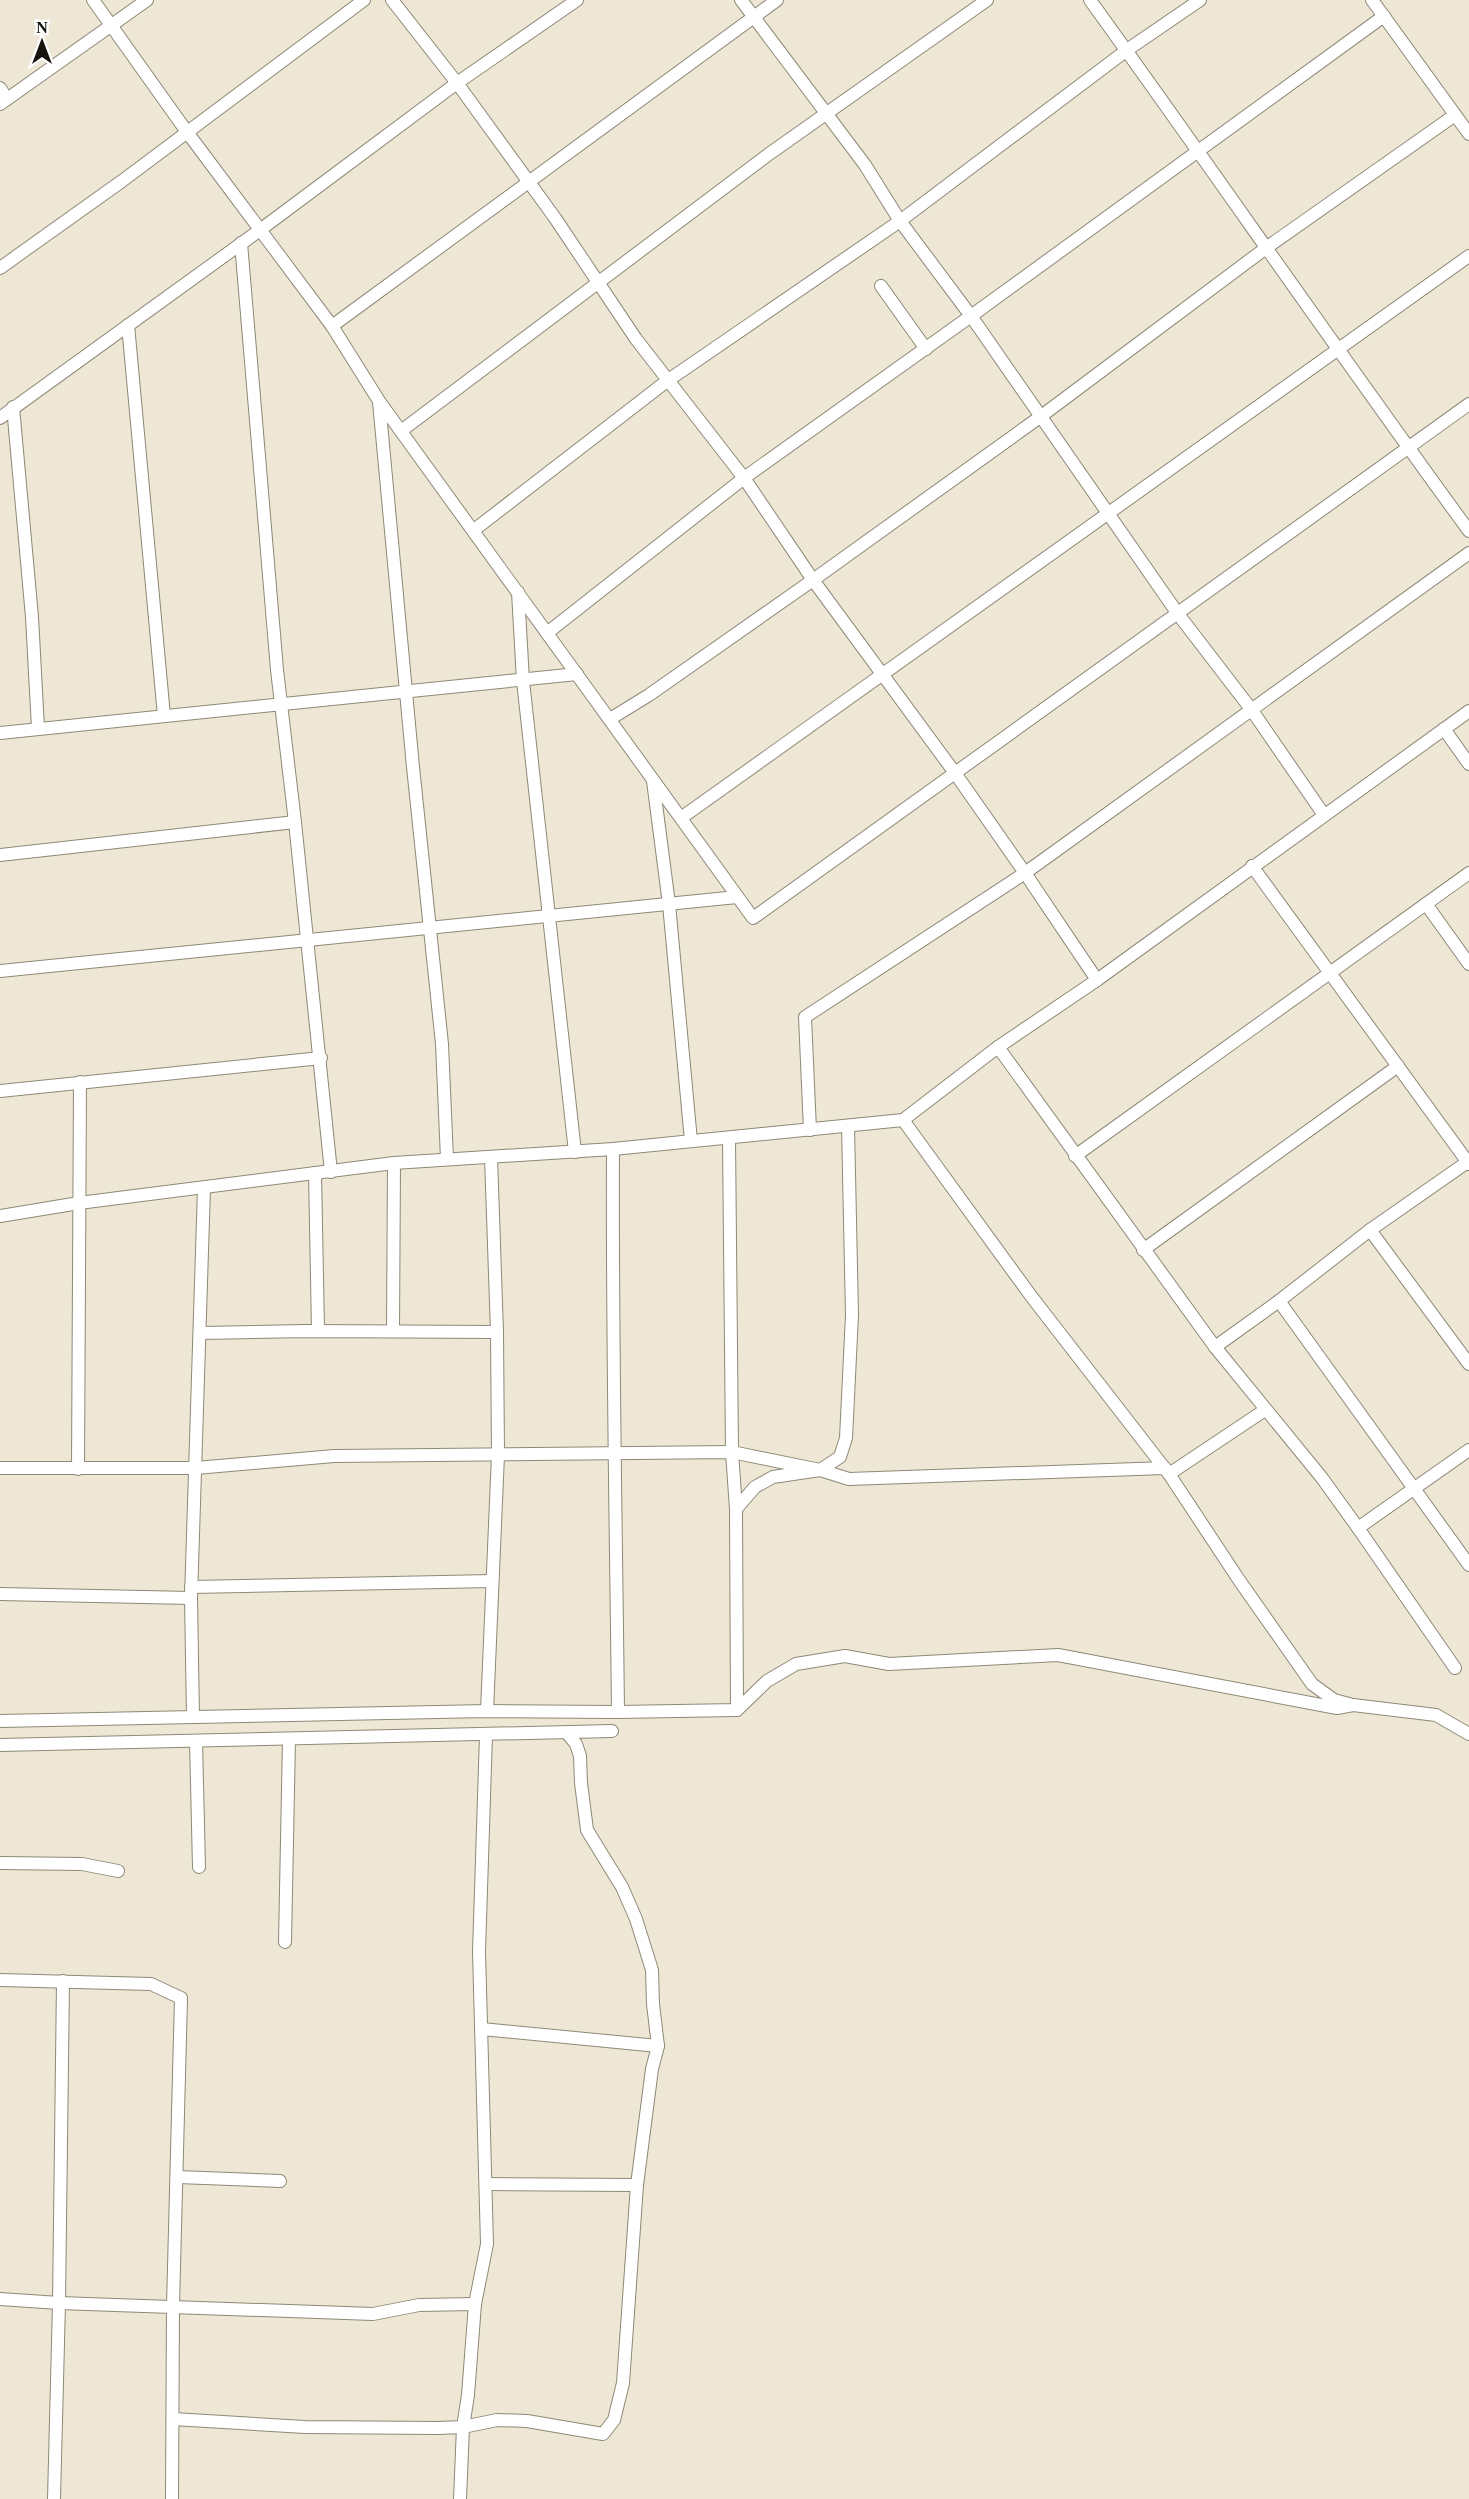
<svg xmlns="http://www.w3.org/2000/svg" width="1469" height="2499" viewBox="0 0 1469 2499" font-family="Georgia,serif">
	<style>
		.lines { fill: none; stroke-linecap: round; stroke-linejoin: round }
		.minor-casing { stroke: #8e8877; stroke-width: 14 }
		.minor { stroke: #fff; stroke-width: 12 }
	</style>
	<rect width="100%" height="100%" fill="#eee7d5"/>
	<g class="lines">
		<g class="minor-casing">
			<g id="minor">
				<polyline points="93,0 187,132 332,326 379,401 753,918 1469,404"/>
				<polyline points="392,0 457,83 555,218 636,339 744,478 813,580 955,773 1025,873 1097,980"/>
				<polyline points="741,0 865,165 900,221 971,316 1178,614 1251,709 1324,815"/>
				<path d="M1090 0C1217 176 1340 355 1469 531"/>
				<polyline points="1372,0 1469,134"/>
				<polyline points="0,88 7,99"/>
				<polyline points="0,104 147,0"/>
				<polyline points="241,243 277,670 295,822 331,1172"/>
				<polyline points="0,268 122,181 364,0"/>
				<polyline points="881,286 926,349"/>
				<polyline points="128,325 164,716"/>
				<polyline points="332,326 777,0"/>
				<polyline points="379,402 413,767 442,1044 447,1159"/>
				<polyline points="13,407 32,617 38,728"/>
				<polyline points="0,418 260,230 457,83 577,0"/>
				<polyline points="401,431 769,154 987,0"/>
				<polyline points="474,530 667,381 900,221 1127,50 1200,0"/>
				<polyline points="518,592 523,681 575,1152"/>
				<polyline points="547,633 744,478 971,316 1384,16"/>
				<polyline points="610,719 649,695 813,580 1040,417 1266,248 1455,115"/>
				<polyline points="1444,729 1469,764"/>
				<polyline points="0,733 577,674"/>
				<polyline points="653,781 669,904 691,1141"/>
				<polyline points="681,818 1469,256"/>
				<polyline points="0,855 295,822"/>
				<polyline points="1252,866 1469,1164"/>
				<polyline points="1426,904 1469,964"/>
				<polyline points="0,971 737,897"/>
				<polyline points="998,1047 1215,1347 1322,1478 1358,1528 1455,1668"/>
				<polyline points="0,1091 321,1058"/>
				<polyline points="903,1120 1031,1296 1169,1474 1239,1580 1312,1684 1334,1700 1353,1705 1436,1715 1469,1734"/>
				<polyline points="810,1130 805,1017 1025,873 1469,553"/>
				<polyline points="729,1138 732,1452 736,1509 737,1710"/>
				<path d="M613 1149C612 1336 616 1524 618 1712"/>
				<polyline points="1075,1156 1469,873"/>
				<polyline points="315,1173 318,1331"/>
				<polyline points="0,1216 79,1203 394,1163 613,1149 903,1120 998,1047 1097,980 1469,711"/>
				<polyline points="1370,1230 1469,1364"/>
				<polyline points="1143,1250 1398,1066"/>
				<polyline points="1279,1301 1469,1565"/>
				<polyline points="393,1331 394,1163"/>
				<polyline points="200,1333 305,1331 497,1332"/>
				<polyline points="1215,1347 1279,1301 1370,1230 1469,1161"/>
				<polyline points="0,1468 196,1468 334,1456 732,1452 820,1470 849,1479 1165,1468"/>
				<polyline points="78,1469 80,1082"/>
				<polyline points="1169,1474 1265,1410"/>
				<polyline points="736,1509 755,1487 773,1477 820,1470 840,1457 846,1438 852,1315 848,1126"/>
				<polyline points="1358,1528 1469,1450"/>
				<polyline points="191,1587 492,1581"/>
				<polyline points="0,1594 191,1598"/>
				<polyline points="487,1711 498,1455 497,1332 491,1157"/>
				<polyline points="193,1717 191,1598 204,1188"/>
				<polyline points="0,1721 487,1711 618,1712 737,1710 767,1681 796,1664 845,1656 889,1664 1058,1655 1337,1708 1353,1705"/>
				<polyline points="196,1741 199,1867"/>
				<polyline points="0,1745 612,1731"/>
				<polyline points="0,1863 82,1864 118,1871"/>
				<polyline points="285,1942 289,1739"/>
				<polyline points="0,1980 151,1984 181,1998 173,2306 172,2499"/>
				<polyline points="482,2029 658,2046"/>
				<polyline points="178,2177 280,2181"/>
				<polyline points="486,2184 637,2185"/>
				<polyline points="0,2299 59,2303 373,2314 419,2305 475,2304"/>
				<polyline points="173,2419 305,2427 438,2428 463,2427 497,2420 527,2421 603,2434 614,2420 623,2383 637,2185 652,2069 658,2046 653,2004 652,1970 636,1919 622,1887 587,1830 581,1783 580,1756 576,1744 567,1733"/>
				<polyline points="54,2499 59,2303 63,1981"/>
				<polyline points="460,2499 463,2427 468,2395 475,2304 487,2244 479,1952 486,1735"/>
			</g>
		</g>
		<use href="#minor" class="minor"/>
	</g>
	<g transform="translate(42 42)" stroke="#ffffff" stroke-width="4.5" paint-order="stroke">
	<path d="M0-4.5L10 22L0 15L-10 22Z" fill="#15130c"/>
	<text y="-9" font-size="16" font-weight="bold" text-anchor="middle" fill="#15130c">N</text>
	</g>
</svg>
